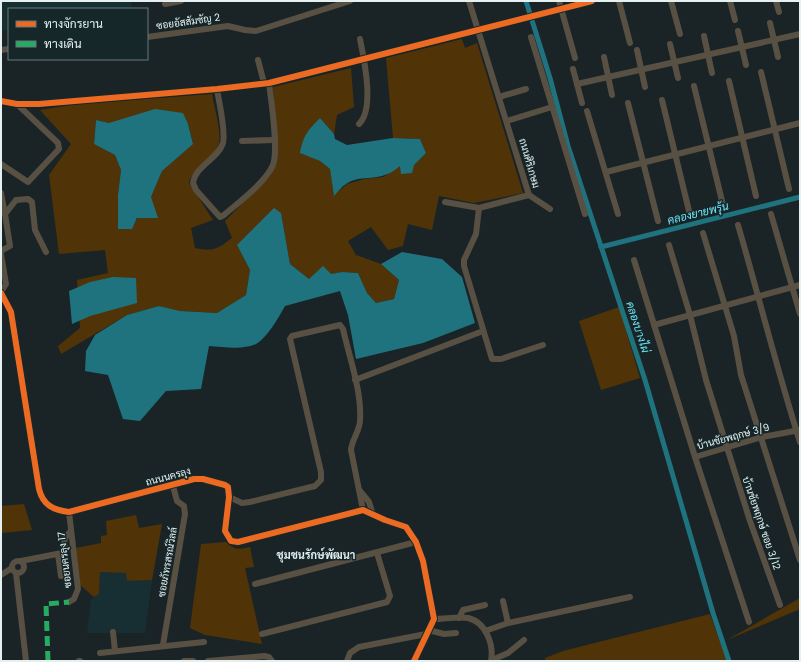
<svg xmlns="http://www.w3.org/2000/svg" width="801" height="662" viewBox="0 0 801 662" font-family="Poppins,Sarabun,sans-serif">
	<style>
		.built { fill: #172f33 }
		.green { fill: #503407; fill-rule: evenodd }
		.water { fill: #1f737f }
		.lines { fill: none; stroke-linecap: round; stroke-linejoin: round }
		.canal { stroke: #1f737f; stroke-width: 5 }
		.minor { stroke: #595044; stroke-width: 6 }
		.tertiary { stroke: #595044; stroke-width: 7 }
		.quiet { stroke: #26ab63; stroke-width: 5; stroke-dasharray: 10 5; stroke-linecap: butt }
		.cycleway-casing { stroke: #16272a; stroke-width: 8 }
		.cycleway { stroke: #ed6a23; stroke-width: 6 }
		.labels { text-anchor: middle; stroke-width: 3; stroke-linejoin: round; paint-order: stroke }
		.street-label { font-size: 10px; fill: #e5f0f1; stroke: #16272a }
		.water-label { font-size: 11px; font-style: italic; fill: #70e4f6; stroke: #16272a }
		.neighbourhood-label { font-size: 11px; font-weight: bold; fill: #e5f0f1; stroke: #16272a }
	</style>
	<rect width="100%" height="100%" fill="#1a2426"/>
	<g class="built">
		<polygon points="1,1 131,1 132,9 9,9 9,30 1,31"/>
		<polygon points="100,572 126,573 127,581 152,580 145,633 87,633 91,599 99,594"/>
	</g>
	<g class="green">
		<path d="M462 39 465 48 477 43 523 193 474 203 439 196 432 230 408 224 403 246 388 250 371 227 348 241 356 255 381 264 399 280 394 299 376 303 367 293 358 273 342 272 309 279 290 264 281 213 237 245 250 270 246 295 217 313 180 311 159 306 127 315 61 354 58 346 80 328 77 280 108 273 105 250 59 254 49 175 71 144 40 110 77 104 212 94C214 108 223 134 218 146 212 160 192 167 189 183L213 220 191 228 195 248C214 252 217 249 232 238L225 221 270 176 276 162 273 87 351 68 354 107 337 115 334 134 320 118 301 153 320 161 330 169 334 195 347 184 364 179 383 177 400 166 414 165 426 153 420 139 393 138 386 58ZM96 120 109 123 188 124 193 143 162 171 151 197 131 229H118V195L121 170 115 155 94 144Z"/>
		<polygon points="619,307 640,378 601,390 579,321"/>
		<polygon points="24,504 32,530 1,533 1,506"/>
		<polygon points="136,515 139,528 162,524 152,580 127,581 126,573 100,572 99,594 94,597 80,585 76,548 101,543 101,536 107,535 106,521"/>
		<path d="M226 542C234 550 239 550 250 547L254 567 245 568 262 644 205 635 190 628 201 544Z"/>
		<polygon points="800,598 800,609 727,640"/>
		<polygon points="710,614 727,661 546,661 545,658 563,651"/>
	</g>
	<g class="water">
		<polygon points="155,109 183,113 188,124 193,144 162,171 151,197 158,218 137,218 132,229 118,229 118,195 121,170 115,155 94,144 96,120 109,123"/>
		<path d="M320 118 334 134 335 139 347 145 393 138 420 139 426 153 414 165 412 173 401 174 400 166C380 184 362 173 346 184 341 187 338 192 334 196L330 169 320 161 300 153C303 136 308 130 320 118Z"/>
		<path d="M274 208 281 213 290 264 309 279 323 266 331 274 342 272 358 273 367 293 376 303 394 299 399 280 381 264 402 252 442 259 462 277 475 323 423 343 356 359 348 315 340 291 285 306C279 317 267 338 256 344 243 350 224 347 209 346L201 389 166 391 140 421 123 419 108 375 85 371 86 351 95 335 127 315 159 306 180 311 217 313 246 295 250 270 237 245Z"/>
		<polygon points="113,277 136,278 137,303 90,316 72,324 69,291 90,282"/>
	</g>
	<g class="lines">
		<g class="canal">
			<polyline points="526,1 550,78 568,146 645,380 713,613 729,661"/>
			<polyline points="601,247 800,197"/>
		</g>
		<g class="minor">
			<polyline points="469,1 529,195 479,208 476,234 464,260 464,266 492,359 501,359 543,345"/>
			<polyline points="559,1 575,58"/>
			<polyline points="619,1 630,43"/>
			<polyline points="671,1 680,34"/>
			<polyline points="730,1 735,20"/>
			<polyline points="776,1 779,12"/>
			<polyline points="165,4 181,1"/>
			<polyline points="770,23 778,57"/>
			<polyline points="738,31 746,65"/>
			<polyline points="704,36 712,73"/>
			<polyline points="147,37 228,26 245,30 256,31 350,1"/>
			<polyline points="531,37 585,214"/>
			<polyline points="670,44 678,78"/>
			<polyline points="1,50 9,49"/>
			<polyline points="637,50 645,87"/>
			<polyline points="604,57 612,95"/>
			<polyline points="258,60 264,83"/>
			<polyline points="573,69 582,103"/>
			<polyline points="761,72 789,189"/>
			<polyline points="729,81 756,196"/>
			<polyline points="577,84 800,34"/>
			<polyline points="694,86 723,205"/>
			<path d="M217 89C219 103 226 130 223 143 218 159 195 166 193 183L196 190 220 217 224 215C239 202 265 183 273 165 279 149 271 101 269 83"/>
			<polyline points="499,97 526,89"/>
			<polyline points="662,100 689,211"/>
			<polyline points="1,101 17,104 39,104 217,89 269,83 592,1"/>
			<polyline points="628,103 658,221"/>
			<polyline points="587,111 618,214"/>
			<polyline points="507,121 552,107"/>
			<path d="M359 124C375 109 364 59 360 39"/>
			<polyline points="242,141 274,140"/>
			<polyline points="1,164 28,182 59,149 58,143 17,104"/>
			<polyline points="606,172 800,123"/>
			<polyline points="1,193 5,214"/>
			<polyline points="529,195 550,209"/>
			<polyline points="445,202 479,208"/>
			<polyline points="771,214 800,314"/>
			<path d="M738 225C759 297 777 370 800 442"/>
			<polyline points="703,233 734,336 741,375 800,560"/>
			<polyline points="669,245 690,315 706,380 750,521 780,605"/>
			<polyline points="1,251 10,246 5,214 16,200 28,199 32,202 35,230 46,252"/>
			<polyline points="1,254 6,284 1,292"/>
			<polyline points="634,260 695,457 749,622"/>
			<polyline points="654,325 800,285"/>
			<polyline points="355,380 483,331"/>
			<polyline points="695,457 762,437 800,430"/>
			<polyline points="360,491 369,502 373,515"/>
			<path d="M229 497 242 503 250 502 315 486 321 480V472L290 339 292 336 340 325 343 329C349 356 362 392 360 420 360 431 352 439 351 450L363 510"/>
			<polyline points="64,543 65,538 70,532"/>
			<polyline points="58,554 61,576"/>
			<circle cx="18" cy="567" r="6"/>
			<polyline points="21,561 62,553 65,547"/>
			<polyline points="16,573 26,661"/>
			<polyline points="1,575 12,568"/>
			<polyline points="255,584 416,542"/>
			<polyline points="503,601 508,623"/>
			<polyline points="69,602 74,599 78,589 69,512"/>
			<polyline points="459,618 463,610 485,605"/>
			<path d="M434 619C445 619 458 616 468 618 486 622 494 645 491 661"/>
			<polyline points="428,630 444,634 456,633"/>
			<polyline points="485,631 508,623 630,597"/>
			<polyline points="113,632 115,651"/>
			<polyline points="262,634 387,602 390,596 377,553"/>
			<polyline points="163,645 185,514 184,506 177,501 173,486"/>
			<polyline points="100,653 204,642"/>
			<polyline points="492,660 508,653 524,640"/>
			<polyline points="79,661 80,661"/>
			<polyline points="184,661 193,661"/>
			<polyline points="208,661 264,656 269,657 272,661"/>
			<polyline points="347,661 350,653 359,647 426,634"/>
		</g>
		<path class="tertiary" d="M1 293 11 312 39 489C43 505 53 510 69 512L194 479H203L225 485 228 487 229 497 225 531 231 541 238 542 363 510 385 520 406 527 416 542 423 561 434 619 414 661"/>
		<polyline class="quiet" points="48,661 46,604 69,602"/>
		<g class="cycleway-casing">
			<g id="cycleway">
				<polyline points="1,101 17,104 39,104 217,89 269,83 592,1"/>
				<path d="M1 293 11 312 39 489C43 505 53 510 69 512L194 479H203L225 485 228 487 229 497 225 531 231 541 238 542 363 510 385 520 406 527 416 542 423 561 434 619 414 661"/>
			</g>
		</g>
		<use href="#cycleway" class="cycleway"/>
	</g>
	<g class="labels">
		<g class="street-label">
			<text transform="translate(188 21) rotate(-8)" y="4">ซอยอัสสัมชัญ 2</text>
			<text transform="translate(530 163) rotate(74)" y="4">ถนนศิริเกษม</text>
			<text transform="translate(733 436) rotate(-15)" y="4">บ้านชัยพฤกษ์ 3/9</text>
			<text transform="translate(168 476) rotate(-15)" y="4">ถนนนครลุง</text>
			<text transform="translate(762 523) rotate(71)" y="4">บ้านชัยพฤกษ์ ซอย 3/12</text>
			<text transform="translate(64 560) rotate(-97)" y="4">ซอยนครลุง 17</text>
			<text transform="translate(167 562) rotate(-80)" y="4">ซอยภัทรสรณ์วิลล์</text>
		</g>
		<g class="water-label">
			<text transform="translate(698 213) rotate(-14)" y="4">คลองยายพรุ้น</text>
			<text transform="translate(638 327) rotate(72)" y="4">คลองบางไผ่</text>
		</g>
		<g class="neighbourhood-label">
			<text x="316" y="559">ชุมชนรักษ์พัฒนา</text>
		</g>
	</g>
	<rect width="801" height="662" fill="none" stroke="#e5f0f1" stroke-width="4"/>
	<rect x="8" y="8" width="140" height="52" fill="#16272a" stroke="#69777a"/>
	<rect x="16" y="21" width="20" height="6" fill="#ed6a23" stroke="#69777a"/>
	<text x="44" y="28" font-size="12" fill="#e5f0f1">ทางจักรยาน</text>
	<rect x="16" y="41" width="20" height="6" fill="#26ab63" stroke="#69777a"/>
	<text x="44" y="48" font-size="12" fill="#e5f0f1">ทางเดิน</text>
</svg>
